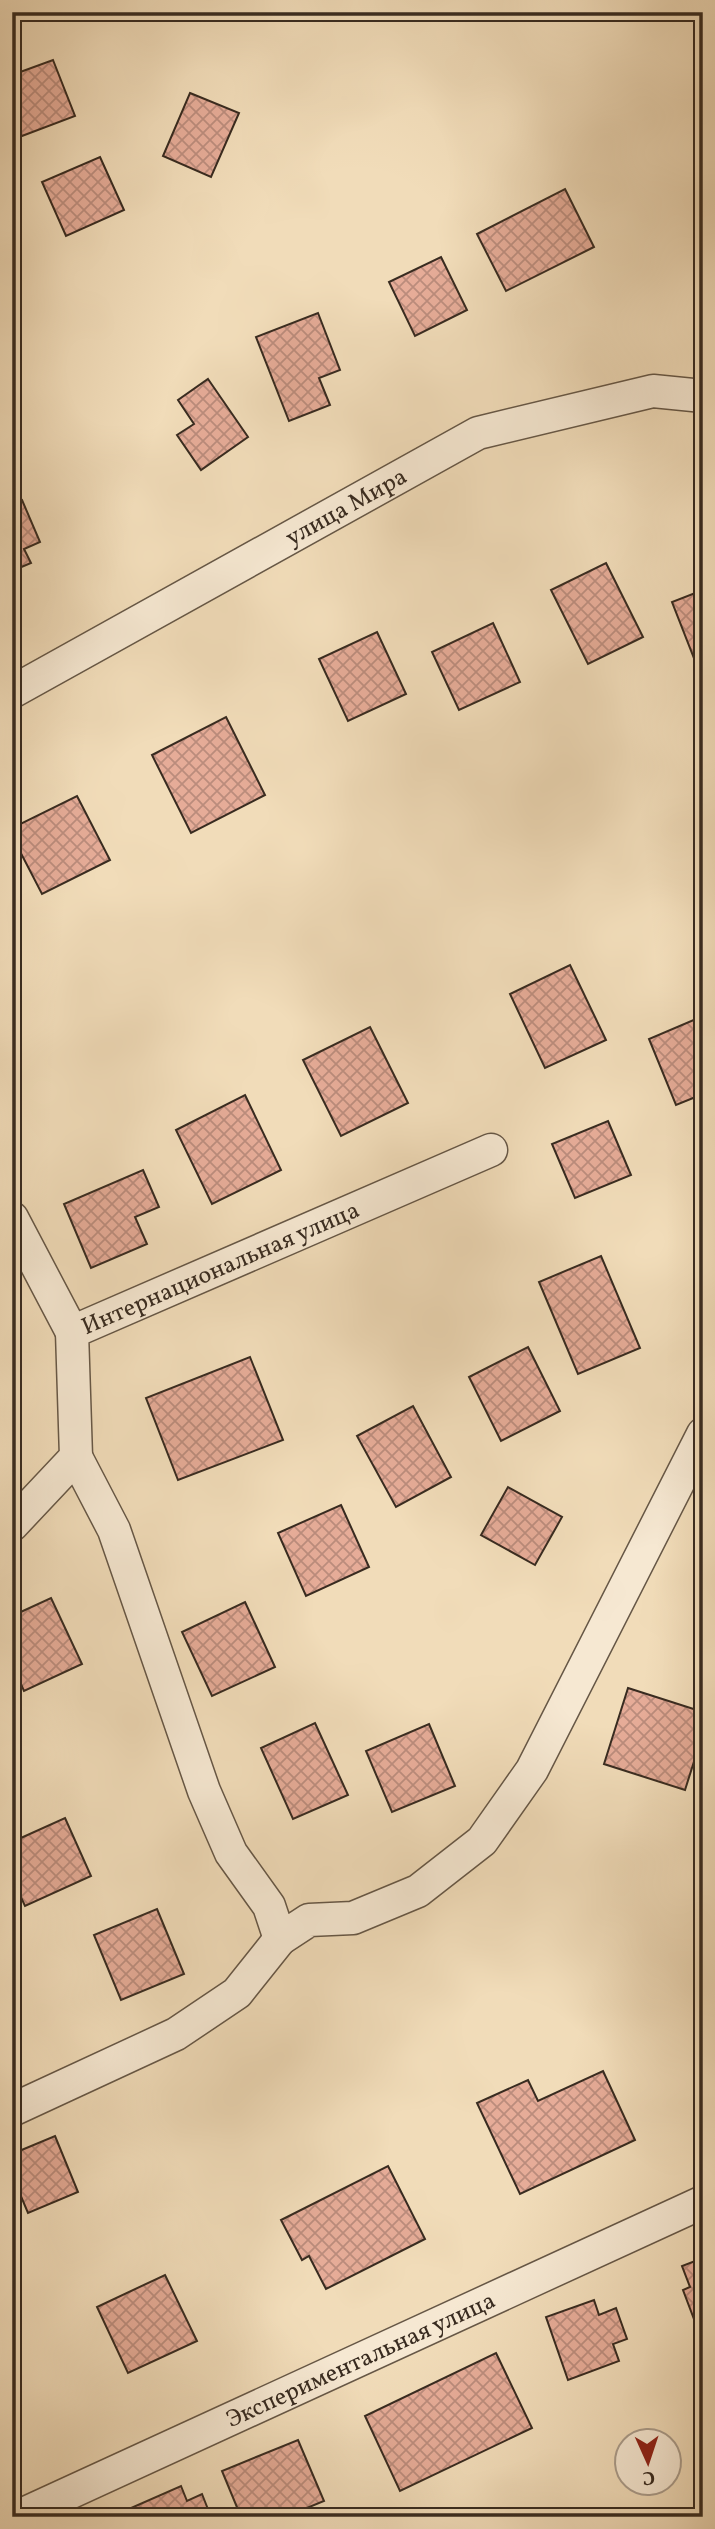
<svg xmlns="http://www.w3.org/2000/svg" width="715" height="2529" viewBox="0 0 715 2529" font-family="Vollkorn,serif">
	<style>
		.building { fill: url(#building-cross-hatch); stroke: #382b20; stroke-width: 2 }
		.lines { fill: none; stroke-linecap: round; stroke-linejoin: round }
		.minor-casing { stroke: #665746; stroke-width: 35 }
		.minor { stroke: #f6e8d2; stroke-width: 32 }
		.labels { text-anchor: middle; stroke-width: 7; stroke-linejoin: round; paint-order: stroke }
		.street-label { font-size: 24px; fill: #382b20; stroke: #f6e8d2 }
	</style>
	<defs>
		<pattern id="building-cross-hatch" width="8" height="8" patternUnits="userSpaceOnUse" patternTransform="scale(1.75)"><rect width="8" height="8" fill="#e6ac98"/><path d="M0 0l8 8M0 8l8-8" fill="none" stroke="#bb8c7c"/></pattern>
	</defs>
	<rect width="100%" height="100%" fill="#f1dcb9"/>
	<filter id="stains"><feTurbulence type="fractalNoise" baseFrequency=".00286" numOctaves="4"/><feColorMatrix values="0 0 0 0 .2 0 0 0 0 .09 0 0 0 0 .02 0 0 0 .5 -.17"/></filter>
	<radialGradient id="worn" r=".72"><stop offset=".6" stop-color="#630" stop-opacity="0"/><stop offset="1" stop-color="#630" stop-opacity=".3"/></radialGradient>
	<g class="building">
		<polygon points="53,60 75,116 14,139 12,75"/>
		<polygon points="190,93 239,113 211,177 163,156"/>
		<polygon points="100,157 124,210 66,236 42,182"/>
		<polygon points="565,189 594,247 506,291 477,234"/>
		<polygon points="441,257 467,310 415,336 389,282"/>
		<polygon points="318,313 340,370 319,378 330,405 289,421 256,337"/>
		<polygon points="208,379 248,437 201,470 177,435 194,424 178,400"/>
		<polygon points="22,500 40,542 24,549 31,563 12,571 12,504"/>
		<polygon points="606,563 643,637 588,664 551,590"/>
		<polygon points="703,590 703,670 699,671 672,602"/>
		<polygon points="493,623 520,682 459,710 432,652"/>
		<polygon points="377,632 406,694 348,721 319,659"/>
		<polygon points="226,717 265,795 191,833 152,755"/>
		<polygon points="77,796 110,860 42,894 12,836 12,828"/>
		<polygon points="570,965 606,1040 545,1068 510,994"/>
		<polygon points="703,1016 703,1094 676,1105 649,1039"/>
		<polygon points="370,1027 408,1103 341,1136 303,1060"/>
		<polygon points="245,1095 281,1170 212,1204 176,1130"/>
		<polygon points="608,1121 631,1175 575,1198 552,1144"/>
		<polygon points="143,1170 159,1207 135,1217 147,1244 91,1268 64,1204"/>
		<polygon points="601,1256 640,1348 578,1374 539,1282"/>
		<polygon points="528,1347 560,1411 501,1441 469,1377"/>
		<polygon points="250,1357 283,1440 178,1480 146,1398"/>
		<polygon points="413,1406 451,1477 396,1507 357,1436"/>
		<polygon points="508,1487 562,1517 535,1565 481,1535"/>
		<polygon points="341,1505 369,1567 306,1596 278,1533"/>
		<polygon points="51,1598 82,1664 24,1691 12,1664 12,1616"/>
		<polygon points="245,1602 275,1667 212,1696 182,1632"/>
		<polygon points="703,1649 703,1687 696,1686"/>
		<polygon points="628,1688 703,1712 703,1733 685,1790 604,1764"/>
		<polygon points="315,1723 348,1795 293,1819 261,1748"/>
		<polygon points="429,1724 455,1786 392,1812 366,1751"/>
		<polygon points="65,1818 91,1876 25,1906 12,1878 12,1842"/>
		<polygon points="157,1909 184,1974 121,2000 94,1935"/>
		<polygon points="603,2071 635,2140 520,2194 477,2103 528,2080 538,2101"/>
		<polygon points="55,2136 78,2192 28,2213 12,2175 12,2154"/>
		<polygon points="388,2166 425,2239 326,2289 309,2256 302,2260 281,2220"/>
		<polygon points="703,2258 703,2334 700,2335 683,2290 690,2287 682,2266"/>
		<polygon points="165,2275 197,2341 128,2373 97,2307"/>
		<polygon points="594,2300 599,2315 616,2308 627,2339 613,2344 619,2361 568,2380 546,2317"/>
		<polygon points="496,2353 532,2428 400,2491 365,2416"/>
		<polygon points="298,2440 324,2501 285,2517 241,2517 222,2471"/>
		<polygon points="181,2486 187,2501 202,2494 211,2517 135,2517 131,2508"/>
	</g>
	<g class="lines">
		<g class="minor-casing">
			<g id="minor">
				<path id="s1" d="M12 692 478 433 653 391 703 396"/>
				<polyline points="12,1218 72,1332"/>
				<polyline points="76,1457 114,1530 204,1791 231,1853 269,1906 280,1939 309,1920 353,1918 418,1891 482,1841 532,1770 703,1434"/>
				<path id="s2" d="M12 1525 76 1457 72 1332 491 1150"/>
				<polyline points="12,2110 176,2034 237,1993 280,1939"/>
				<path id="s3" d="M17 2517 703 2202"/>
			</g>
		</g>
		<use href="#minor" class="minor"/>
	</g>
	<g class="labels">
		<g class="street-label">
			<text dy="8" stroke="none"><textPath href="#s1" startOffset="382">улица Мира</textPath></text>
			<text dy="8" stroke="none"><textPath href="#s2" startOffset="380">Интернациональная улица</textPath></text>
			<text dy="8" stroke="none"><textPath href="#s3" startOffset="378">Экспериментальная улица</textPath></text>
		</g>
	</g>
	<rect width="715" height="2529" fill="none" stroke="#f1dcb9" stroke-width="42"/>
	<rect x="14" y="14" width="687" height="2501" fill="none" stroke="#382b20" stroke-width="3.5"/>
	<rect x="21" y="21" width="673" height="2487" fill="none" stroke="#382b20" stroke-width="2"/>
	<g transform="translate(648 2462) rotate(177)"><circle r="33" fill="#f6e8d2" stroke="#aa9c8b" stroke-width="2"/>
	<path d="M0-5L12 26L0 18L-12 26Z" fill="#8f2418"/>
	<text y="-10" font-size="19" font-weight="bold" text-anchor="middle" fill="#382b20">С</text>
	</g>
	<rect width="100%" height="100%" filter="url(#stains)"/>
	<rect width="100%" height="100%" fill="url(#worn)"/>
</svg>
